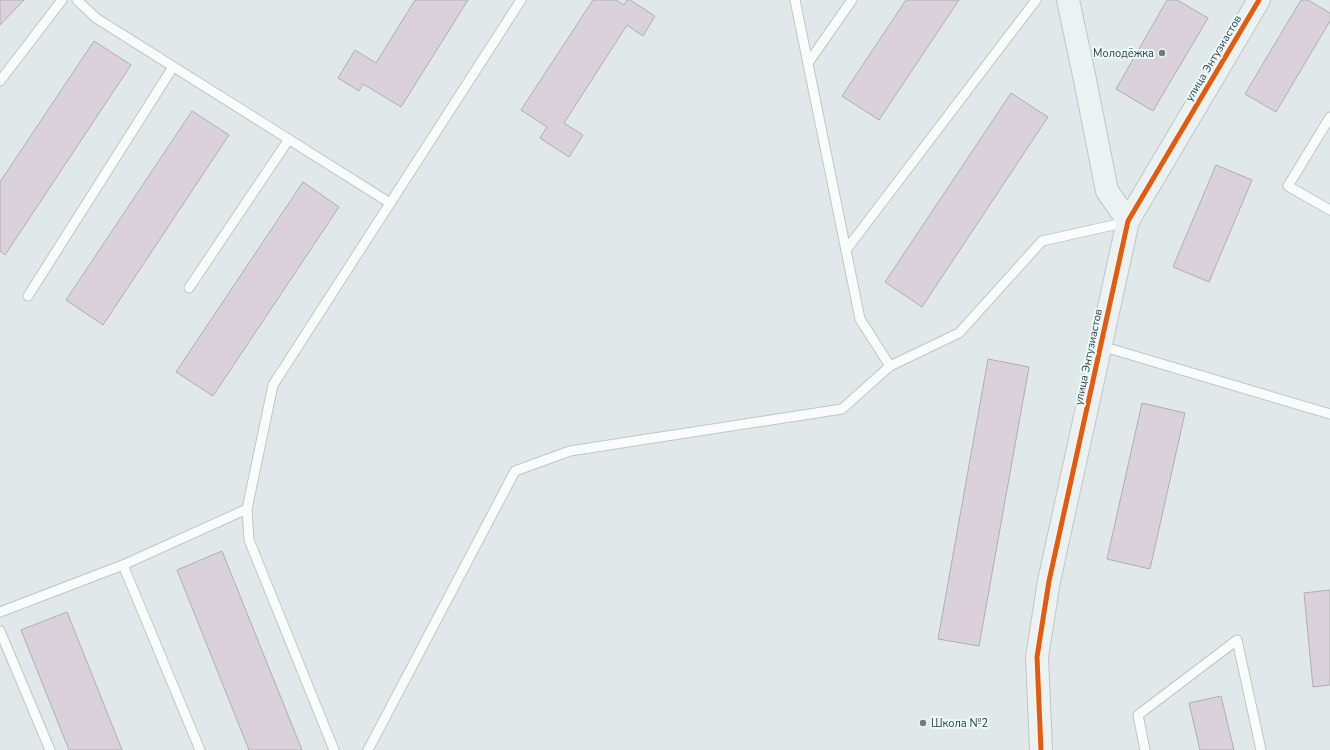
<svg xmlns="http://www.w3.org/2000/svg" width="1330" height="750" viewBox="0 0 1330 750" font-family="'Nunito Sans',sans-serif">
	<style>
		.building { fill: #dad1da; stroke: #aeafb1 }
		.lines { fill: none; stroke-linecap: round; stroke-linejoin: round }
		.lane-casing { stroke: #c0c6c7; stroke-width: 11 }
		.secondary-casing { stroke: #c0c6c7; stroke-width: 24 }
		.lane { stroke: #fafcfc; stroke-width: 9 }
		.secondary { stroke: #ecf1f2; stroke-width: 22 }
		.cycleway-casing { stroke: #e9fafc; stroke-width: 8 }
		.cycleway { stroke: #e8590c; stroke-width: 5 }
		.poi-dot { fill: #727a7b; stroke: #e9fafc; stroke-width: 1.5 }
		.labels { text-anchor: middle; stroke-width: 4; stroke-linejoin: round; paint-order: stroke }
		.poi-label { font-size: 11px; fill: #373e3f; stroke: #e9fafc; text-anchor: end }
		.street-label { font-size: 11px; fill: #373e3f; stroke: #e9fafc }
	</style>
	<rect width="100%" height="100%" fill="#e0e8ea"/>
	<g class="building">
		<polygon points="0,0 24,0 0,25"/>
		<polygon points="415,0 468,0 401,107 363,84 359,91 338,78 355,50 376,63"/>
		<polygon points="593,0 616,0 624,5 627,0 630,0 655,16 643,36 627,25 564,123 583,135 569,157 540,138 547,127 521,110"/>
		<polygon points="906,0 959,0 879,120 842,96"/>
		<polygon points="1167,0 1177,0 1208,18 1153,111 1116,89"/>
		<polygon points="1301,0 1308,0 1330,13 1330,21 1276,112 1245,94"/>
		<polygon points="94,41 131,65 5,255 0,251 0,182"/>
		<polygon points="1011,93 1048,117 922,307 885,282"/>
		<polygon points="192,111 229,135 103,325 66,300"/>
		<polygon points="1216,165 1252,180 1209,282 1173,267"/>
		<polygon points="303,182 339,207 213,396 176,372"/>
		<polygon points="988,359 1029,367 979,646 938,639"/>
		<polygon points="1142,403 1185,413 1150,569 1107,559"/>
		<polygon points="222,551 302,750 249,750 177,570"/>
		<polygon points="1330,590 1330,685 1313,687 1304,593"/>
		<polygon points="67,612 122,750 69,750 21,630"/>
		<polygon points="1221,696 1234,750 1200,750 1189,703"/>
	</g>
	<g class="lines">
		<g class="lane-casing">
			<g id="lane">
				<polyline points="77,0 96,18 390,203"/>
				<polyline points="795,0 860,319 890,366"/>
				<polyline points="808,63 852,0"/>
				<polyline points="0,81 62,0"/>
				<polyline points="1330,117 1288,186 1330,210"/>
				<polyline points="846,250 1036,0"/>
				<polyline points="189,288 289,139"/>
				<polyline points="28,296 173,67"/>
				<polyline points="1101,346 1330,414"/>
				<polyline points="123,565 200,750"/>
				<polyline points="0,612 123,565 247,509"/>
				<polyline points="0,631 50,750"/>
				<polyline points="334,750 249,540 247,509 273,385 521,0"/>
				<polyline points="368,750 515,471 570,451 842,409 890,366 959,333 1042,241 1127,222"/>
				<polyline points="1145,750 1138,715 1237,640 1261,750"/>
			</g>
		</g>
		<g class="secondary-casing">
			<g id="secondary">
				<polyline points="1068,0 1085,80 1107,191 1128,221"/>
				<polyline points="1041,750 1037,657 1049,581 1128,221 1259,0"/>
			</g>
		</g>
		<use href="#lane" class="lane"/>
		<use href="#secondary" class="secondary"/>
		<g class="cycleway-casing">
			<polyline id="cycleway" points="1041,750 1037,657 1049,581 1128,221 1259,0"/>
		</g>
		<use href="#cycleway" class="cycleway"/>
	</g>
	<g class="poi-dot">
		<circle cx="1162" cy="53" r="4"/>
		<circle cx="923" cy="723" r="4"/>
	</g>
	<g class="labels">
		<g class="poi-label">
			<text x="1154" y="57">Молодёжка</text>
			<text x="931" y="727" text-anchor="start">Школа №2</text>
		</g>
		<g class="street-label">
			<text transform="translate(1213 58) rotate(-59)" y="4">улица Энтузиастов</text>
			<text transform="translate(1088 357) rotate(-78)" y="4">улица Энтузиастов</text>
		</g>
	</g>
</svg>
